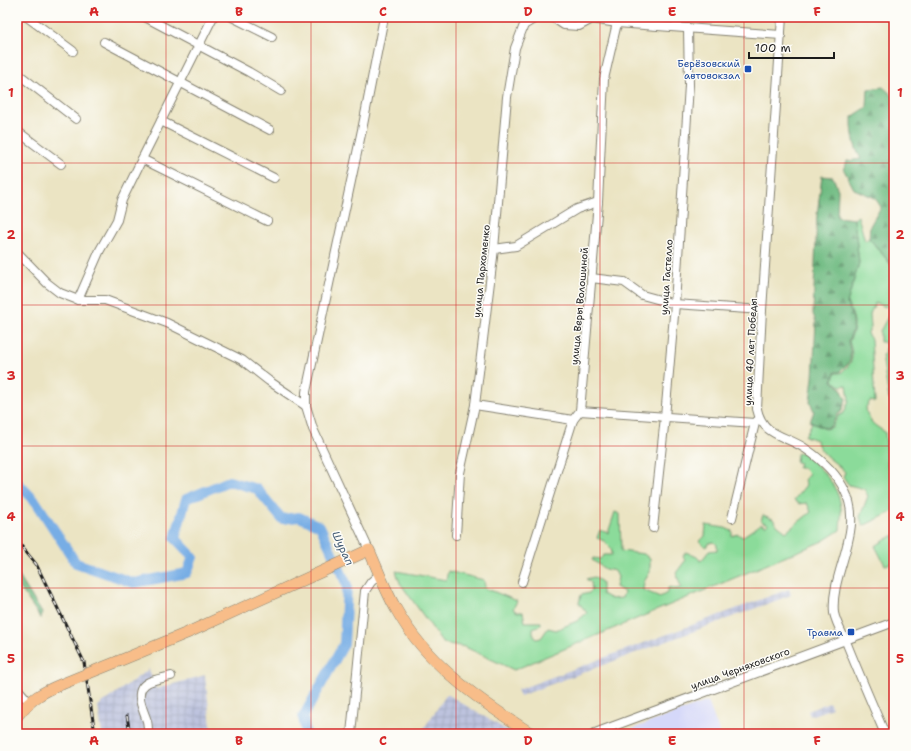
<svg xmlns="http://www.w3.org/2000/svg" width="911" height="751" viewBox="0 0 911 751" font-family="'Shantell Sans',sans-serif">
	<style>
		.built { fill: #d5d8f9 }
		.industrial { fill: url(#industrial-grid) }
		.green { fill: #8bdb9a; stroke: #547c5b }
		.forest { fill: url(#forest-firs); stroke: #466c4f }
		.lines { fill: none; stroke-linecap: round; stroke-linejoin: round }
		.river { stroke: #77ade5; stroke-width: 10 }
		.minor-casing { stroke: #848070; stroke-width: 10 }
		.major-casing { stroke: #848070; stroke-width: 12 }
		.minor { stroke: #fff; stroke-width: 8 }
		.major { stroke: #f8bd89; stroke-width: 11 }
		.rail-casing { stroke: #1c1c1c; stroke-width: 3 }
		.rail { stroke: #fdfcf7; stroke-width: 1.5; stroke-dasharray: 4.5; stroke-linecap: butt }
		.major-bridge-casing { stroke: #848070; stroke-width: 12; stroke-linecap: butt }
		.major-bridge { stroke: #f8bd89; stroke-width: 11 }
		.grid { fill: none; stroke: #d62828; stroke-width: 1; stroke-opacity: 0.55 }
		.transit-dot { fill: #1a4fb4; stroke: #fdfcf7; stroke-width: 1.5 }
		.labels { text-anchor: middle; stroke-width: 3; stroke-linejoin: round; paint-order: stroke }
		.transit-label { font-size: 10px; fill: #164399; stroke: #fdfcf7; text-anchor: end }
		.street-label { font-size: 10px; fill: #1c1c1c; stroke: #fdfcf7 }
		.water-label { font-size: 11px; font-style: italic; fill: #455d76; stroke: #fdfcf7 }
		.neatline { fill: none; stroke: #d62828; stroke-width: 1.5 }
		.grid-label { font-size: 13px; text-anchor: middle; font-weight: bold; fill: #d62828 }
	</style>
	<defs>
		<pattern id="industrial-grid" width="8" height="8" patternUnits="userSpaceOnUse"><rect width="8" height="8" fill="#bdc3de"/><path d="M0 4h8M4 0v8" fill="none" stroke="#a2a7be"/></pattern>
		<pattern id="forest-firs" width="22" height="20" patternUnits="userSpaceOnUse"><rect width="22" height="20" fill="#70bb82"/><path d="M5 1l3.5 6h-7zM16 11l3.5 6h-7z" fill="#5b976a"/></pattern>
	</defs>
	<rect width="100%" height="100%" fill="#fdfcf7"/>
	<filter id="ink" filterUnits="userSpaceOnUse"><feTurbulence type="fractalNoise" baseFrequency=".025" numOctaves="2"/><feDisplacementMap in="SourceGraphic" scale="8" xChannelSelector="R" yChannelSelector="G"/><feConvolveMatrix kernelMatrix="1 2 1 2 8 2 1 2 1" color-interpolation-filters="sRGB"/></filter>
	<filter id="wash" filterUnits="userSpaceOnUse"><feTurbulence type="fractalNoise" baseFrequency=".012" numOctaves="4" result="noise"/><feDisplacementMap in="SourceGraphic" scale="16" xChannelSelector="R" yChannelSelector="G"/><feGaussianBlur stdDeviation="0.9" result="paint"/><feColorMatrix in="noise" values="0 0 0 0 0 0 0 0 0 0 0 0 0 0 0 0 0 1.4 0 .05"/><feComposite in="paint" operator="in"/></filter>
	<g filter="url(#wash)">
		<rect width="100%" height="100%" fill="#ebe4c3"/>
		<polygon class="built" points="708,701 720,734 618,734"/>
		<g class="industrial">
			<polygon points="789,589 791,595 520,696 517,690"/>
			<polygon points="149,669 156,689 205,675 212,734 102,734 98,706"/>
			<polygon points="447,694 513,734 420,734"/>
			<polygon points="829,702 832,708 810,716 808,711"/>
		</g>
		<g class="green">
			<path d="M858 216 865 241 869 238 891 265 894 264V294L886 307 875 303 870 314 871 327 867 334 871 339 875 402 870 401 866 407C867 421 874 425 885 432L888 466 894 476V511L863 526 860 517 868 496 864 489 849 485 843 477 845 472C834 460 822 457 816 440L805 436 812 423 825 429 832 427 838 416 844 413 849 400 847 385 841 386 833 381 835 373H841C854 361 854 358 849 341 857 326 855 318 847 303L859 263 854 219Z"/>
			<polygon points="894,306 894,399 889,399 882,355 886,353 885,342 880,342 880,331"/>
			<path d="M802 452C819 466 839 485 841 508 842 515 840 523 840 530L823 541 514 670 465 647 443 643 400 583 396 571 446 580 448 571 484 580 485 588 517 601 513 609 517 612H523L525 622H541V625L533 628V633L536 639 541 638 548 628 556 630 577 621 587 613 579 603 581 595 589 593 592 590 591 582 586 579 594 577 602 582V594L611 599 622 598 624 592 616 587 618 577 615 571 605 569 592 560 593 558 600 559 604 555H612L611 548 604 541 597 538 600 530 608 533 615 512 620 514 621 551 644 554 650 559V572L644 582 643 590 660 597 667 593 668 588 671 587 677 589 681 587 676 573 685 561 683 556 686 552 697 557 701 561 709 551 717 550V545L714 542 709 543 706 547 703 545 700 541 705 536 706 525 725 528 732 531V536L738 534 742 537 761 524 766 526 768 524 761 521 763 515 773 519 777 525 786 532 811 512 807 503 799 504 794 500 806 485 804 480 809 474 803 468H798L800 463 796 462 797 454Z"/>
			<polygon points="894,535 894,563 885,565 875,546"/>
		</g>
		<g class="forest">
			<path d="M883 87 894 97V263L891 264 869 238 870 226 881 207 875 198 854 189 844 170 847 161 861 159C853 144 852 134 852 117L867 107 868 89Z"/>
			<path d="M822 176 833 177 838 190 837 217 854 219 859 263 847 303C854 319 856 326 848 341 852 358 853 360 840 372H835L832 381 840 387 846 399 842 411 837 415 831 426 825 428 810 422 814 411 810 402 813 378 816 322 813 314 817 215Z"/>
			<polygon points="17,573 42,613 41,619 17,583"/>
		</g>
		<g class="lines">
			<polyline class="river" points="17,482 36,502 76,563 134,583 187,573 193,557 175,538 186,499 229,481 257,489 282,519 299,517 320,526 347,585 344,644 303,717 306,734"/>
		</g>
	</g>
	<g filter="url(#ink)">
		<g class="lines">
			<g class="minor-casing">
				<g id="minor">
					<polyline points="27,17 73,51"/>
					<polyline points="145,17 249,72 281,91"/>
					<polyline points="232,17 272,37"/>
					<polyline points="552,17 564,25 579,26 592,19 617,23 781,35"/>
					<path d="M782 17 762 310 757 409C763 437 786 435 806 449 822 460 837 474 845 491 865 531 830 572 834 613 836 623 843 635 847 644 859 674 872 704 885 734"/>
					<polyline points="104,42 270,130"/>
					<polyline points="17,73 76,119"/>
					<polyline points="161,121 274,178"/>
					<polyline points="17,131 61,164"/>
					<polyline points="142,159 267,221"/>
					<polyline points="494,249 516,246 577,209 598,202"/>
					<polyline points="17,252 47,283 60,293 78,300 105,300 167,323 242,360 269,381 306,406"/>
					<polyline points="591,278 624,282 642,295 675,304 762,310"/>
					<polyline points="78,300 100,250 117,220 122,200 142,159 213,17"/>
					<polyline points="475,405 573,420"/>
					<polyline points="580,411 755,423 759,419"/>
					<polyline points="732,518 755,423"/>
					<polyline points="653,528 665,417 675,304 689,85 688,28"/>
					<polyline points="456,535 460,473 475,405 494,249 507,97 515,48 524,25 537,17"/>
					<polyline points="369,550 313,429 306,406 306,392 363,125 384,17"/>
					<polyline points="522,582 573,420 580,411 598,202 604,79 617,23"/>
					<polyline points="17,688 29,702"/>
					<path d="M148 734C148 730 148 725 147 721 143 709 132 690 149 682 156 679 164 678 171 676"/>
					<polyline points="351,734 365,591 371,582 380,574"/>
					<polyline points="593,734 603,730 894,622"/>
				</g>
			</g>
			<g class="major-casing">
				<g id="major">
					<path d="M119 661 187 633 369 550C378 570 385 590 396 609 426 664 480 701 532 734"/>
					<path d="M17 716C31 699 42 692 62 684"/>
				</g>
			</g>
			<use href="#minor" class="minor"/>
			<use href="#major" class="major"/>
			<g class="rail-casing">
				<g id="rail">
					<polyline points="17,541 36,564 84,662 95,734"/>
					<polyline points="127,716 130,734"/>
				</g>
			</g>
			<use href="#rail" class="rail"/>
			<g class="major-bridge-casing">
				<polyline id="major-bridge" points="62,684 119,661"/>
			</g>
			<use href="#major-bridge" class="major-bridge"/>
		</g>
	</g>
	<path class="grid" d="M166 17V734M311 17V734M456 17V734M600 17V734M744 17V734M17 163H894M17 305H894M17 446H894M17 588H894"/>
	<g class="transit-dot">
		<rect x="744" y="65" width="8" height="8" rx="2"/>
		<rect x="847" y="628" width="8" height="8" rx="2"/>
	</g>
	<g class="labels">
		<g class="transit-label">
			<text x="740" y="67">Берёзовский<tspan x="740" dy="12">автовокзал</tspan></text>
			<text x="843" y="636">Травма</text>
		</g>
		<g class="street-label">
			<text transform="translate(481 271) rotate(-84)" y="4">улица Пархоменко</text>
			<text transform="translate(666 277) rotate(-86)" y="4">улица Гастелло</text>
			<text transform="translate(579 306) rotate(-85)" y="4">улица Веры Волошиной</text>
			<text transform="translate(750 352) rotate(-87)" y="4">улица 40 лет Победы</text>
			<text transform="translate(740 668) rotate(-20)" y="4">улица Черняховского</text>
		</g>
		<g class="water-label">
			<text transform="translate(343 548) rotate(65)" y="4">Шурап</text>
		</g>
	</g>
	<rect width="911" height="751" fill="none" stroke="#fdfcf7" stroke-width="44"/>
	<path d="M749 52v6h85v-6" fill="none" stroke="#1c1c1c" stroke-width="2"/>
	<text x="755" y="52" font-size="12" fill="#1c1c1c" stroke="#fdfcf7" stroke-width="3" paint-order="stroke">100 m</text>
	<rect x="22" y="22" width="867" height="707" class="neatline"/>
	<g class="grid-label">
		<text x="94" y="16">A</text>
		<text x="239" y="16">B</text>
		<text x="383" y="16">C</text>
		<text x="528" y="16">D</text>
		<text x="672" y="16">E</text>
		<text x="817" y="16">F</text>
		<text x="11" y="97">1</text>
		<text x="900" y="97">1</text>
		<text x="11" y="239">2</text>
		<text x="900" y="239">2</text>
		<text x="11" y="380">3</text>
		<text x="900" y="380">3</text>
		<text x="11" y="521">4</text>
		<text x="900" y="521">4</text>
		<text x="11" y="663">5</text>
		<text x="900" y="663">5</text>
		<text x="94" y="745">A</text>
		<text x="239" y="745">B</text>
		<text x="383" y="745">C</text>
		<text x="528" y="745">D</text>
		<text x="672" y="745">E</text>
		<text x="817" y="745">F</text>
	</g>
</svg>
